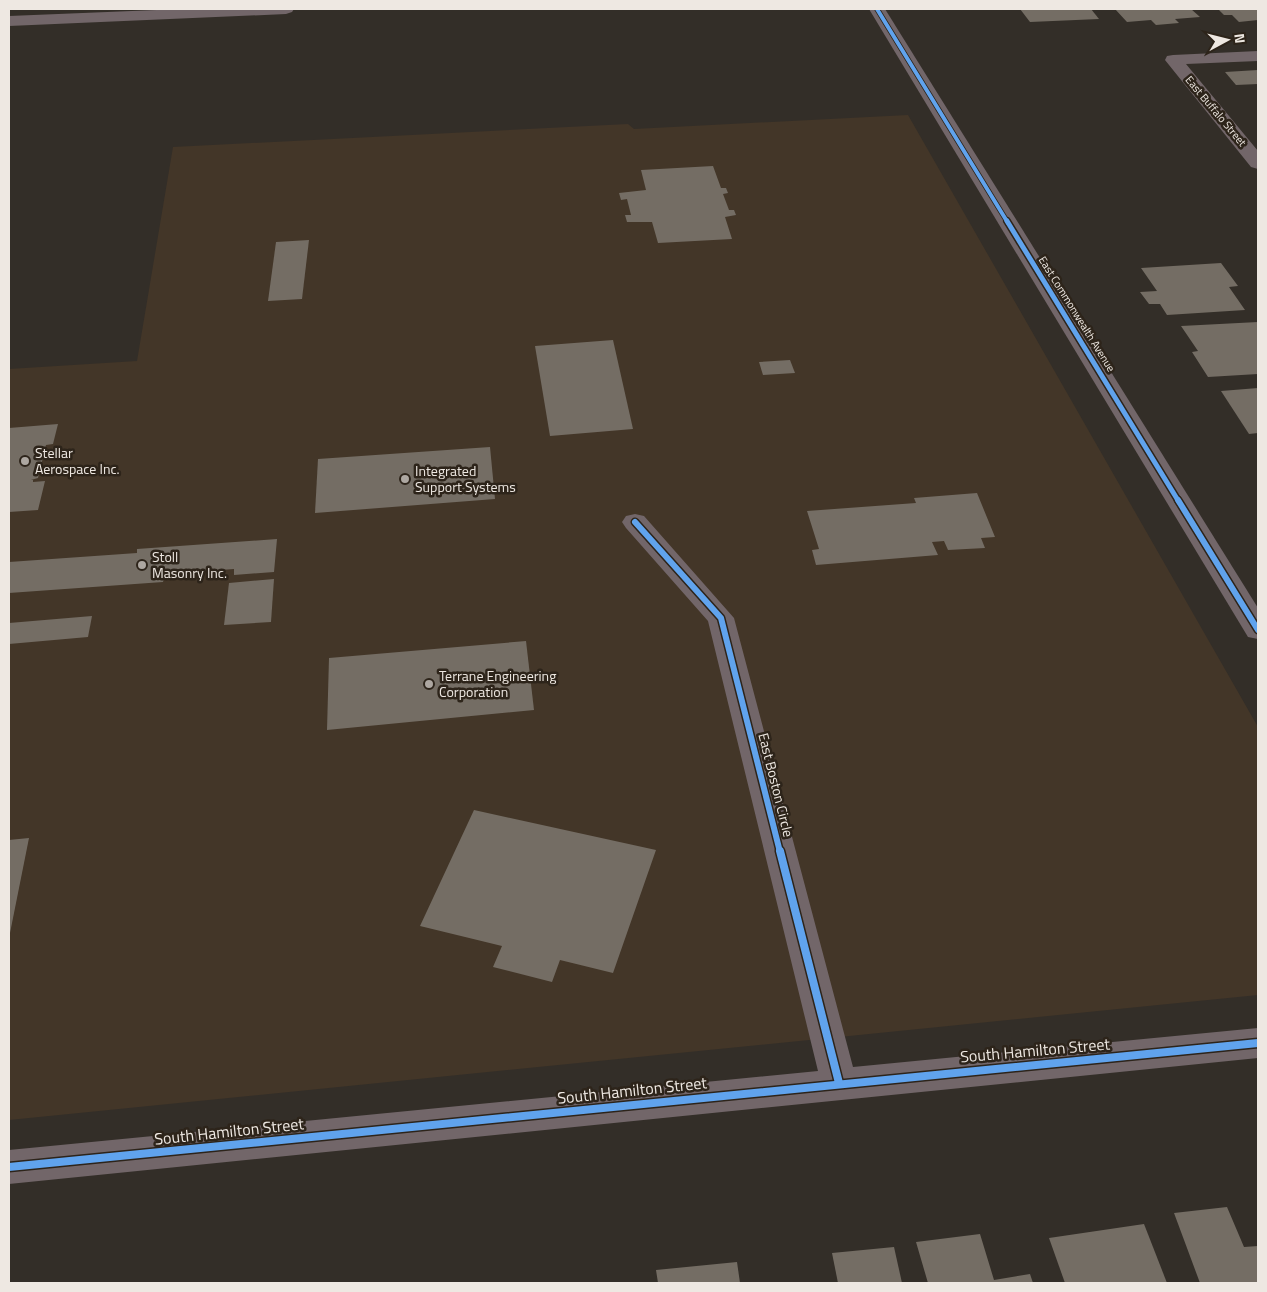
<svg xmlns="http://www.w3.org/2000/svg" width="1267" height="1292" viewBox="0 0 1267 1292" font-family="'Titillium Web',sans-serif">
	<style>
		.built { fill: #433628 }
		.building { fill: #746d64 }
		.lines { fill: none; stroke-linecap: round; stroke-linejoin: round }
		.minor { fill: #726669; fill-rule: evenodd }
		.cycleway-far3-casing { stroke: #2d241a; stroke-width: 5.5 }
		.cycleway-far2-casing { stroke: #2d241a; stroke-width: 8 }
		.cycleway-far1-casing { stroke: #2d241a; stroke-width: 9 }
		.cycleway-casing { stroke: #2d241a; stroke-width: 11 }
		.cycleway-far3 { stroke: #60a3ed; stroke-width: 4 }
		.cycleway-far2 { stroke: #60a3ed; stroke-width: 5 }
		.cycleway-far1 { stroke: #60a3ed; stroke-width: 6 }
		.cycleway { stroke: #60a3ed; stroke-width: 8 }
		.poi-dot { fill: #ada7a1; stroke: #2d241a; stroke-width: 2 }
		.labels { text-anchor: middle; stroke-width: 5; stroke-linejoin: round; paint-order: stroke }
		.far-street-label { font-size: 11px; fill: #eee8e2; stroke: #2d241a }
		.poi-label { font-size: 14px; fill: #eee8e2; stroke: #2d241a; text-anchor: start }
		.street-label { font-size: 14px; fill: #eee8e2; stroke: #2d241a }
		.near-street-label { font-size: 16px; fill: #eee8e2; stroke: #2d241a }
	</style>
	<rect width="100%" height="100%" fill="#332e28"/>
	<polygon class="built" points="908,115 1258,727 1258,995 9,1120 9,369 137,361 173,147 628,124 634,129"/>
	<g class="building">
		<polygon points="1020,9 1091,9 1099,19 1030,22"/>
		<polygon points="1115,9 1191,9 1200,17 1175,19 1179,23 1156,25 1151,20 1127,22"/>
		<polygon points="1218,9 1258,9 1258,20 1239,22 1232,15 1224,15"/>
		<polygon points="1258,70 1258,84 1236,85 1225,72"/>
		<polygon points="713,166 721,188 726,188 728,193 723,194 729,210 734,210 736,215 725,217 732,239 658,243 652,222 627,222 625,215 631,215 627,199 621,200 619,193 646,190 641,170"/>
		<polygon points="309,240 302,299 268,301 276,242"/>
		<polygon points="1221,263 1238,286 1229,287 1245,310 1167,315 1160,304 1149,304 1140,292 1157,291 1141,268"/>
		<polygon points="1258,322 1258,374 1208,377 1192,352 1198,351 1181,326"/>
		<polygon points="613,340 633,429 550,436 535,346"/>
		<polygon points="790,360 795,373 763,375 759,362"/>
		<polygon points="1258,388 1258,433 1249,434 1221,391"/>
		<polygon points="58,424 53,444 46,445 38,478 31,480 33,480 33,482 45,481 38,510 9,512 9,428"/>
		<polygon points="490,447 495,499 315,513 318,459"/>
		<polygon points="977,493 995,537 981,538 985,548 948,550 944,541 932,542 938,555 816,565 812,550 819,549 807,511 916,503 914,498"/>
		<polygon points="277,539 274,572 234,575 234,569 165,574 163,582 9,593 9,562 137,553 137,549"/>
		<polygon points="274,579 271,622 224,625 229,583"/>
		<polygon points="92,616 88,637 9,644 9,623"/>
		<polygon points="526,641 534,710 327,730 329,658"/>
		<polygon points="474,810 656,850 613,973 560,960 552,982 493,967 502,946 420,926"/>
		<polygon points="29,838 10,933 9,933 9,840"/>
		<polygon points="1227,1207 1244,1247 1258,1246 1258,1283 1200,1283 1174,1213"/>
		<polygon points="1144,1224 1167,1283 1065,1283 1049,1238"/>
		<polygon points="980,1234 994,1280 1030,1274 1033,1283 928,1283 916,1242"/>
		<polygon points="894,1247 902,1283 838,1283 832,1253"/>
		<polygon points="737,1262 740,1283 658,1283 656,1270"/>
	</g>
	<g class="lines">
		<g class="minor">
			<polygon points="181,9 294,9 292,12 286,14 9,26 9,16"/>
			<polygon points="869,9 885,9 1258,608 1258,639 1248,637"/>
			<polygon points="1258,51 1258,61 1186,64 1258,151 1258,169 1251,167 1165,60 1167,56 1173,55"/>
			<polygon points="635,514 644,516 734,618 853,1067 1258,1028 1258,1058 9,1184 9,1150 818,1071 708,621 626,528 622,522 626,516"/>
		</g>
		<g class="cycleway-far3-casing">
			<polyline id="cycleway-far3" points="877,9 1008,223"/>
		</g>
		<g class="cycleway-far2-casing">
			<polyline id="cycleway-far2" points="1007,221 1179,502"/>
		</g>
		<g class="cycleway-far1-casing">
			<g id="cycleway-far1">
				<polyline points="1178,500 1258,630"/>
				<polyline points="635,522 721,618 780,852"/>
			</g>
		</g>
		<g class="cycleway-casing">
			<g id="cycleway">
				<polyline points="780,851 839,1083"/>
				<polyline points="9,1167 1258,1043"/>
			</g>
		</g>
		<use href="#cycleway-far3" class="cycleway-far3"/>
		<use href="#cycleway-far2" class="cycleway-far2"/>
		<use href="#cycleway-far1" class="cycleway-far1"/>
		<use href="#cycleway" class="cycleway"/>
	</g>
	<g class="poi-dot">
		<circle cx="25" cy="461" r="5"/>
		<circle cx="405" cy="479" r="5"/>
		<circle cx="142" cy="565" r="5"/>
		<circle cx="429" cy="684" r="5"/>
	</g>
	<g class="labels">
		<g class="far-street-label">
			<text transform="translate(1216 111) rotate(50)" y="4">East Buffalo Street</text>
			<text transform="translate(1077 314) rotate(58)" y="4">East Commonwealth Avenue</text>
		</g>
		<g class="poi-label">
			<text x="35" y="458">Stellar<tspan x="35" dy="16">Aerospace Inc.</tspan></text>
			<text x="415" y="476">Integrated<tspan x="415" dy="16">Support Systems</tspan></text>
			<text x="152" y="562">Stoll<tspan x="152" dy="16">Masonry Inc.</tspan></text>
			<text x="439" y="681">Terrane Engineering<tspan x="439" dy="16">Corporation</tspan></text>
		</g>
		<g class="street-label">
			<text transform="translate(776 785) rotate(76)" y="5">East Boston Circle</text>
		</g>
		<g class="near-street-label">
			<text transform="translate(1035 1050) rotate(-5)" y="6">South Hamilton Street</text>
			<text transform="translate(632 1090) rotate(-6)" y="6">South Hamilton Street</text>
			<text transform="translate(229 1131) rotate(-6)" y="6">South Hamilton Street</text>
		</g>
	</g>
	<rect width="1267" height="1292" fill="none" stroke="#eee8e2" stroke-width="20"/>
	<g transform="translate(1227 40) rotate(83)" stroke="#2d241a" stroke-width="4" paint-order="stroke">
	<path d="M0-4L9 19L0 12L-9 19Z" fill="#eee8e2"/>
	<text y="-8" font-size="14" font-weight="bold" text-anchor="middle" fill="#eee8e2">N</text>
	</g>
</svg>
